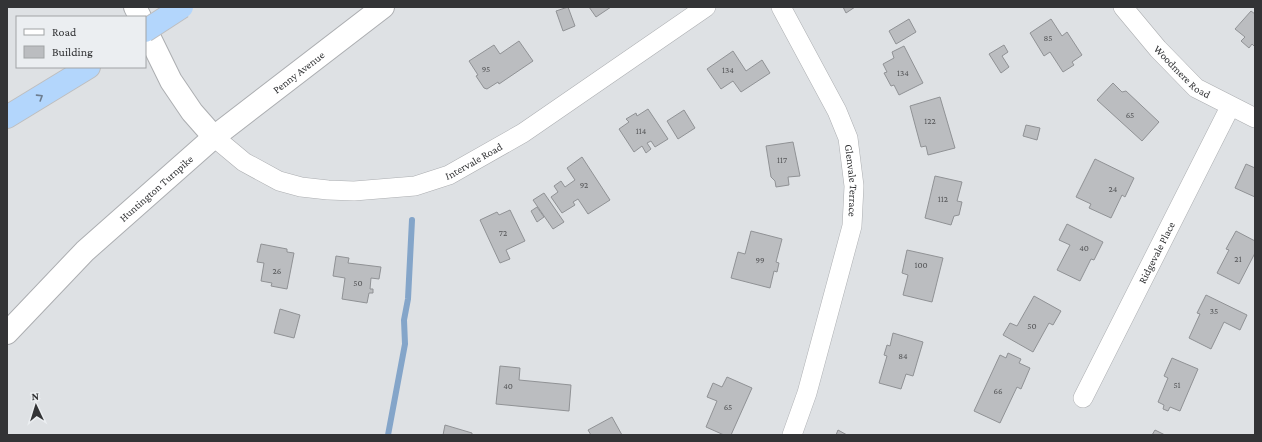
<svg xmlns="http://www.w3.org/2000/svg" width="1262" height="442" viewBox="0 0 1262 442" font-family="'Crimson Pro',serif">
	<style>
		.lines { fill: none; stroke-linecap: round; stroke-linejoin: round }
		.stream { stroke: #84a5c9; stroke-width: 6 }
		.building { fill: #bbbdc0; stroke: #909295 }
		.minor-casing { stroke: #acaeb1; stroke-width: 20 }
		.secondary-casing { stroke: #acaeb1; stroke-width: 24 }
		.motorway-casing { stroke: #bebebf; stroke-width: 24 }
		.minor { stroke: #fff; stroke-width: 19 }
		.secondary { stroke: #fff; stroke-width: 22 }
		.motorway { stroke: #b3d6fc; stroke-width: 22 }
		.motorway-bridge-casing { stroke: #bebebf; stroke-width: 24; stroke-linecap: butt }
		.motorway-bridge { stroke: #b3d6fc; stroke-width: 22 }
		.oneway { stroke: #6d7d8f }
		.labels { text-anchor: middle; stroke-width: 3; stroke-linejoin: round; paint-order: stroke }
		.number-label { font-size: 9px; fill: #555658 }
		.street-label { font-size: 11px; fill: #333436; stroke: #ebeef1 }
	</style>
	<rect width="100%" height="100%" fill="#dee1e4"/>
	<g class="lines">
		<polyline class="stream" points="388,435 405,344 404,320 408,299 412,220"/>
	</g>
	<g class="building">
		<polygon points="568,7 575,26 563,31 556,11"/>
		<polygon points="589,7 611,7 596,17"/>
		<polygon points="843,7 855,7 846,13"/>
		<polygon points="1251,11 1255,14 1255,47 1252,44 1249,48 1241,41 1245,37 1235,29"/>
		<polygon points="909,19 916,32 896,44 889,31"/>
		<polygon points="1051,19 1062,36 1067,32 1082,55 1072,62 1074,65 1063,72 1050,52 1044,56 1030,33"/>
		<polygon points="519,41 533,61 499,84 498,82 487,89 484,88 476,76 478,75 469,61 494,45 500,54"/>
		<polygon points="1004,45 1008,52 1002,56 1009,67 1001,73 989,54"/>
		<polygon points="904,46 923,83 899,95 894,85 891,86 884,73 887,72 883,64 894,58 892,52"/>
		<polygon points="733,51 746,71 762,60 770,73 741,92 733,81 721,89 707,69"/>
		<polygon points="1113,83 1122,92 1126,91 1159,122 1142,141 1097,100"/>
		<polygon points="940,97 955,148 928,155 926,146 921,147 910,106"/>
		<polygon points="648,109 668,139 655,147 651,141 647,143 651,149 646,153 642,146 634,152 619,129 629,122 626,119 636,113 637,116"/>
		<polygon points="684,110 695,128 678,139 667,121"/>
		<polygon points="1026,125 1040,128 1037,140 1023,136"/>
		<polygon points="793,142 800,176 788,177 789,185 776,187 775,181 771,177 766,146"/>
		<polygon points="582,157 610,200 588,214 578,199 573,202 575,205 562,213 551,197 558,192 554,186 561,181 565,187 575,180 567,168"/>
		<polygon points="1095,159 1134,178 1125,197 1122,195 1111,218 1089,208 1091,204 1076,197"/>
		<polygon points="1246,164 1255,168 1255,197 1235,188"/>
		<polygon points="935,176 962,182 957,201 962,202 959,215 954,216 951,225 925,218"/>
		<polygon points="544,193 564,222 553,229 533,200"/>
		<polygon points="537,207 544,217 537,222 531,211"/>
		<polygon points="510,210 525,241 506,250 510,259 500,263 480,220 497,212 499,215"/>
		<polygon points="1067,224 1103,242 1094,260 1091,259 1080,281 1057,270 1070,245 1059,240"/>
		<polygon points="751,231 782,239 776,262 779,263 777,272 774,271 770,288 731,278 738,252 745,254"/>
		<polygon points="1236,231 1255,241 1255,253 1239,284 1217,273 1229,250 1226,249"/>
		<polygon points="261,244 287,249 287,252 294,253 287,289 271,286 272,283 261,281 264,263 257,262"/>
		<polygon points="907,250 943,258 932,302 903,295 908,275 902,273"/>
		<polygon points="336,256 349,258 348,263 381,267 379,279 371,278 370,289 373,289 373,293 369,293 367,303 342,299 345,278 333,276"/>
		<polygon points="1206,295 1247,315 1240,330 1224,322 1211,349 1189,338 1200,314 1197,313"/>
		<polygon points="1034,296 1061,311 1053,325 1049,323 1033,352 1003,335 1010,323 1017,326"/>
		<polygon points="280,309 300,315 294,338 274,333"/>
		<polygon points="893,333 923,342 913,376 906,374 901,389 879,383 887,356 884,355 887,345 890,346"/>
		<polygon points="1008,353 1021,359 1019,363 1030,368 1021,389 1017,387 1000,423 974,411 1000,355 1006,358"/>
		<polygon points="1172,358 1198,369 1180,411 1170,407 1168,411 1163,409 1164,405 1158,402 1168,378 1164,376"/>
		<polygon points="500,366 520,368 519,380 571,385 569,411 496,404"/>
		<polygon points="727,377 752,388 731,435 724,435 706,427 717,401 707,397 713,383 722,387"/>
		<polygon points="612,417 622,435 591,435 588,430"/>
		<polygon points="445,425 472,433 472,435 443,435"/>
		<polygon points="838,430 847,435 836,435"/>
		<polygon points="1155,430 1165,435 1152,435"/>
	</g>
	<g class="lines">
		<g class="minor-casing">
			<g id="minor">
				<path id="s1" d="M781 7 837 111 848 138 854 186 852 226 807 393 792 435"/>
				<path id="s2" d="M1123 7 1158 49 1196 88 1255 118"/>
				<path id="s3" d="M214 137 244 162 279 181 301 187 328 190 354 191 415 186 449 175 523 133 706 7"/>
				<path id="s4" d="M1083 398 1230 107"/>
			</g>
		</g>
		<g class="secondary-casing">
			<g id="secondary">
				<polyline points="135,7 140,17"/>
				<polyline points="145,28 171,81 192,112 214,137"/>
				<path id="s5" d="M7 333 85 251 214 137 383 7"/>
			</g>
		</g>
		<g class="motorway-casing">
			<polyline id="motorway" points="7,117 89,67"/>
		</g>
		<use href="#minor" class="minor"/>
		<use href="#secondary" class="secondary"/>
		<use href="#motorway" class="motorway"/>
		<g class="motorway-bridge-casing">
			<polyline id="motorway-bridge" points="145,31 182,7"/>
		</g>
		<use href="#motorway-bridge" class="motorway-bridge"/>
	</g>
	<defs><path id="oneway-chevron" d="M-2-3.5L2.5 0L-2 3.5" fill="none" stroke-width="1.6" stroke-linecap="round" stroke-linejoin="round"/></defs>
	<use class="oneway" href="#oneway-chevron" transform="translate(40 97) rotate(-32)"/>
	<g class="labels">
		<g class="number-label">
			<text x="1048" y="41">85</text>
			<text x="486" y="72">95</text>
			<text x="728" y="73">134</text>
			<text x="903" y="76">134</text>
			<text x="1130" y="118">65</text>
			<text x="930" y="124">122</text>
			<text x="641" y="134">114</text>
			<text x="782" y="163">117</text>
			<text x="584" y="188">92</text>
			<text x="1113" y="192">24</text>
			<text x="943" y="202">112</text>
			<text x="503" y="236">72</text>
			<text x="1084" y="251">40</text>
			<text x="1238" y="262">21</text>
			<text x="760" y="263">99</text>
			<text x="921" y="268">100</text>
			<text x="277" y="274">26</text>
			<text x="358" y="286">50</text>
			<text x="1214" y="314">35</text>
			<text x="1032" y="329">50</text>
			<text x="903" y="359">84</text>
			<text x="1177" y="388">51</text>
			<text x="508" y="389">40</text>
			<text x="998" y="394">66</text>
			<text x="728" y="410">65</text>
		</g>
		<g class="street-label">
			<text dy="4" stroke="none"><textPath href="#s2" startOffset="88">Woodmere Road</textPath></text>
			<text dy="4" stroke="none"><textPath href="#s5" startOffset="392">Penny Avenue</textPath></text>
			<text dy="4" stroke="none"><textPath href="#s3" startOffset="280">Intervale Road</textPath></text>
			<text dy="4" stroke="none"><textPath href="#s1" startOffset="190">Glenvale Terrace</textPath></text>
			<text dy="4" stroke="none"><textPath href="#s5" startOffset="208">Huntington Turnpike</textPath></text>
			<text dy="4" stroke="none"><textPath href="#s4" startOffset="163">Ridgevale Place</textPath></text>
		</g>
	</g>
	<rect width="1262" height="442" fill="none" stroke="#333436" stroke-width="16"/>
	<rect x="16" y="16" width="130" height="52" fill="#ebeef1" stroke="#a1a4a6"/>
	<rect x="24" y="29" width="20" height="6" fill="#ffffff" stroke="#a1a4a6"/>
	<text x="52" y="36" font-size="12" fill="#333436">Road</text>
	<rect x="24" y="46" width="20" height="12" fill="#bbbdc0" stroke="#a1a4a6"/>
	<text x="52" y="56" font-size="12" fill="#333436">Building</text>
	<g transform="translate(36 406) rotate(356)" stroke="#ebeef1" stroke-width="3" paint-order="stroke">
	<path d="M0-3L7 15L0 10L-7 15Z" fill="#333436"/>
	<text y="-6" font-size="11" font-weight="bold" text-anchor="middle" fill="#333436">N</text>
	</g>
</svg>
